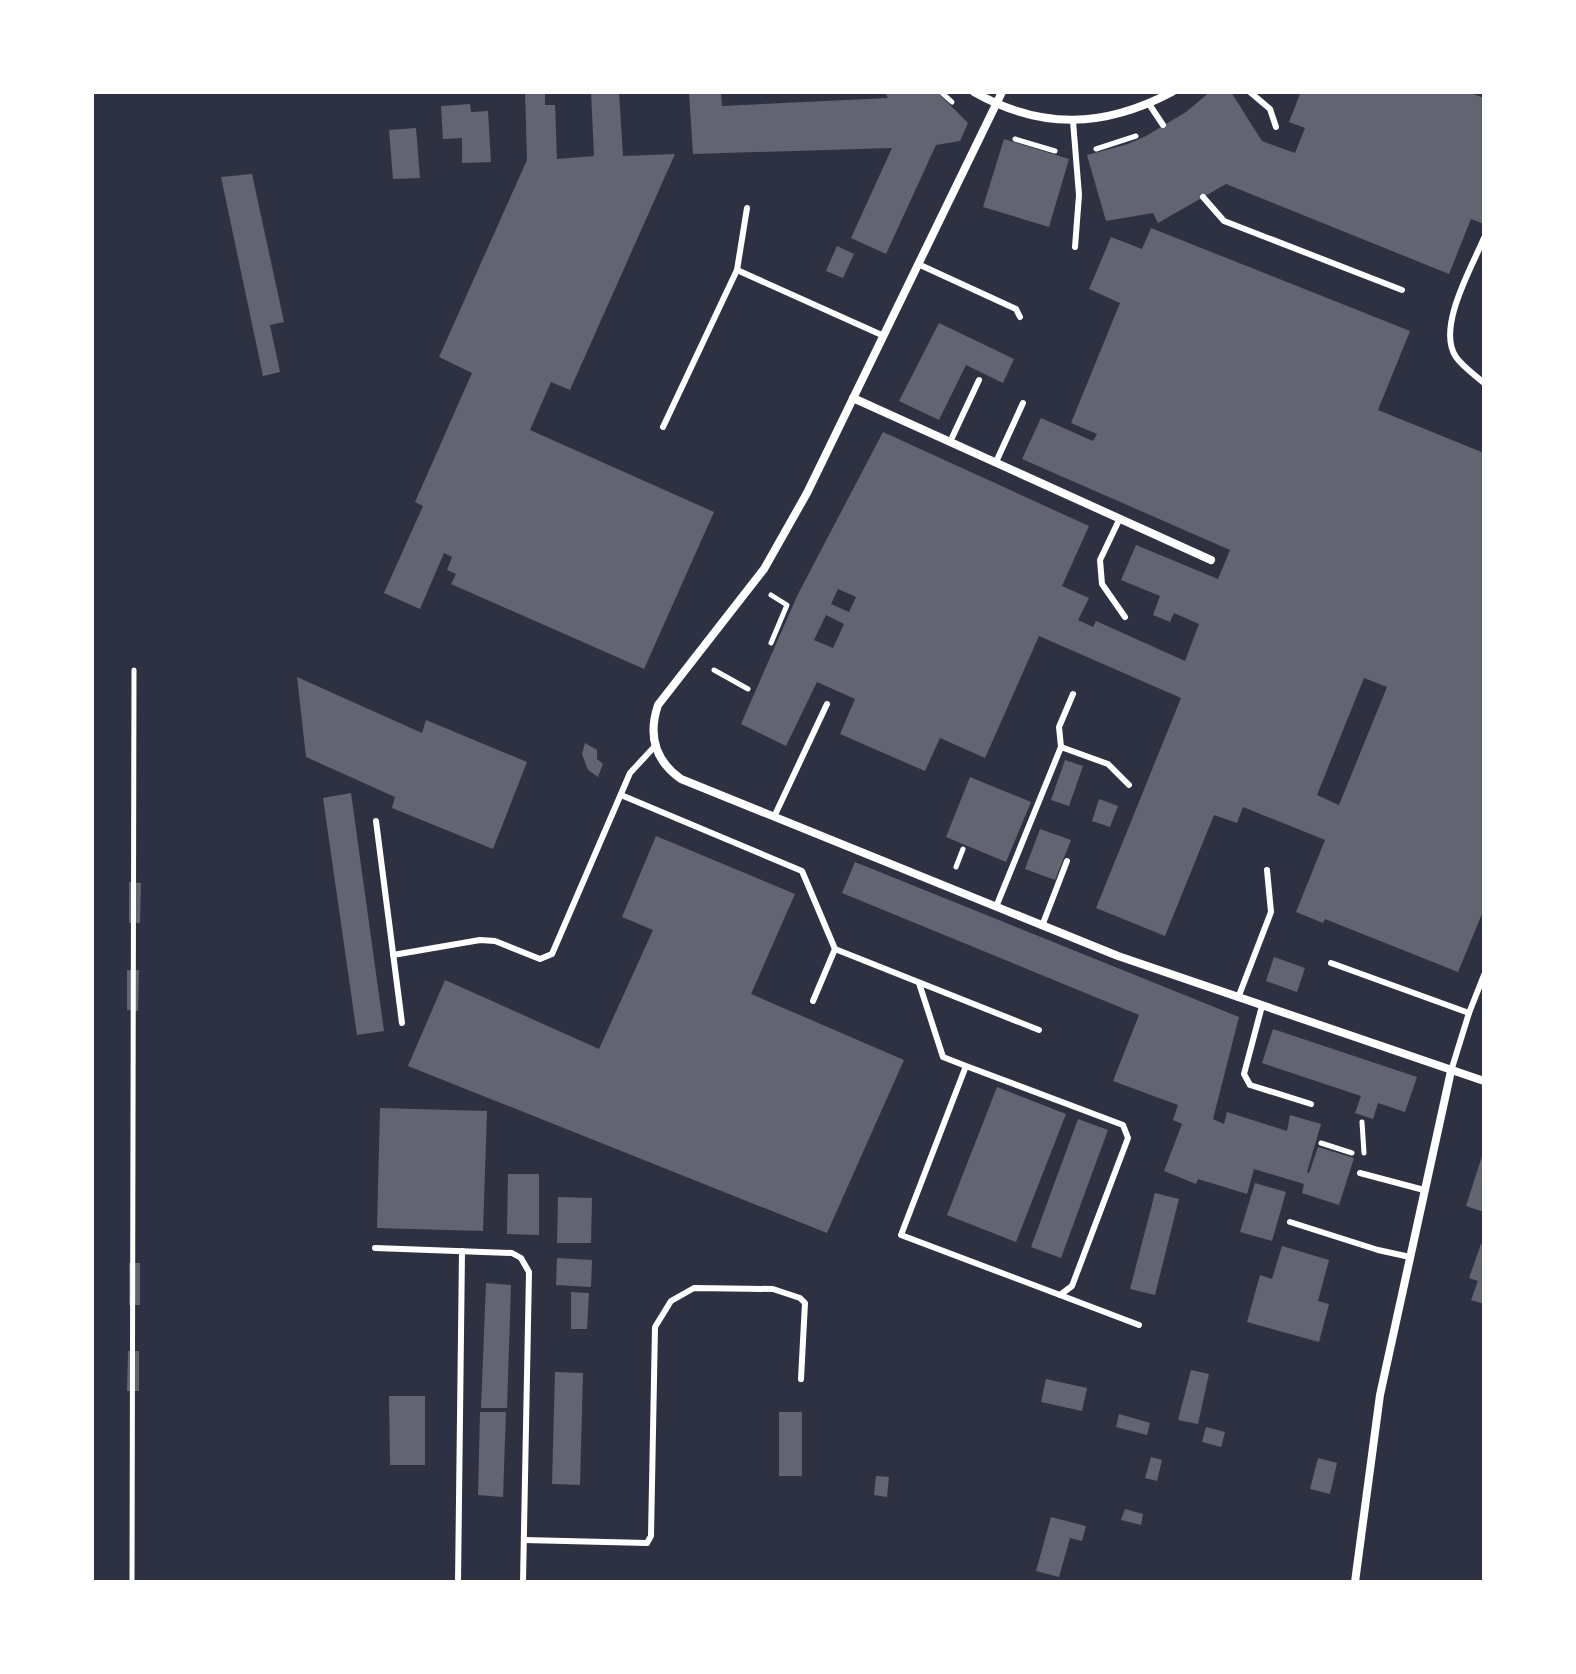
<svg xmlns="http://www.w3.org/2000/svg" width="1576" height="1674" viewBox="0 0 1576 1674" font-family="Helvetica,sans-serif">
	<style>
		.building { fill: #626471; fill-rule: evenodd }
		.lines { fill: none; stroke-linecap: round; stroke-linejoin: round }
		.path { stroke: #fff; stroke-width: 5 }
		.service { stroke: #fff; stroke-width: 6 }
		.minor { stroke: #fff; stroke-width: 8 }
	</style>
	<rect width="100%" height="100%" fill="#2d3142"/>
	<g class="building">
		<polygon points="525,92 545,92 545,105 555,105 557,159 594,156 591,92 619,92 623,156 675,154 570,390 551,382 530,430 714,512 644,669 451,584 456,574 447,570 452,557 444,553 420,609 384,593 423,506 415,502 472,373 439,357 527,160"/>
		<polygon points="689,92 721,92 722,106 888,98 885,92 937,92 968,123 960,141 936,145 886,254 851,238 892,148 693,154"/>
		<polygon points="1210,92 1231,92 1262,141 1295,153 1305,128 1289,122 1300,94 1294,92 1468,92 1484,98 1484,224 1471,219 1449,274 1226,184 1158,223 1153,213 1106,221 1087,155 1128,144 1146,136 1186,112"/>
		<polygon points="470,104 471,112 488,111 491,162 462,163 462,138 443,139 441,106"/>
		<polygon points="416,128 420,178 393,179 389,130"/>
		<polygon points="1004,139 1069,159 1049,227 983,207"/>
		<polygon points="252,174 284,322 270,325 280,372 263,376 221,177"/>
		<path d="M1151 228 1410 331 1378 410 1484 453V909L1458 972 1325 919 1323 923 1296 912 1325 840 1243 807 1237 823 1214 815 1165 936 1096 908 1181 698 1039 636 985 758 940 738 925 771 840 734 855 699 817 682 786 746 741 724 798 594 883 432 1089 526 1062 586 1089 598 1078 620 1093 627 1096 621 1185 661 1199 624 1174 613 1170 622 1153 615 1160 596 1121 580 1136 545 1218 579 1230 550 1022 459 1041 418 1093 441 1097 434 1071 423 1120 303 1089 289 1111 237 1142 249ZM838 589 856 597 849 612 831 604ZM826 615 844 624 833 648 814 640ZM1364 678 1387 687 1339 805 1317 795Z"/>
		<polygon points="837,246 854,254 843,278 826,271"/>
		<polygon points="939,323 1014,359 1003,383 966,365 939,420 899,401"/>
		<polygon points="297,677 422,733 426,720 527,762 493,849 392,808 395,797 306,757"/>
		<polygon points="585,743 597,750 597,759 603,764 598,777 588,770 582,754"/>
		<polygon points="1065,760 1083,766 1069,806 1051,800"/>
		<polygon points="970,777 1031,802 1006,862 946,837"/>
		<polygon points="351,793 384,1031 357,1035 323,798"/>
		<polygon points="1099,799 1118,806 1110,827 1092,821"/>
		<polygon points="1040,829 1071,840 1055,880 1025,869"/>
		<polygon points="656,836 795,894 751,994 904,1060 827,1233 408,1066 445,980 599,1049 653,930 622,917"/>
		<polygon points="855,862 1239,1017 1213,1119 1224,1124 1227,1112 1287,1131 1290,1115 1321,1124 1307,1172 1309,1173 1318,1147 1354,1158 1339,1205 1302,1193 1304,1184 1254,1169 1247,1194 1198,1179 1196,1184 1164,1171 1182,1124 1173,1120 1178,1105 1113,1081 1139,1015 842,893"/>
		<polygon points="129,882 141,883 140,923 129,923"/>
		<polygon points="1274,957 1305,968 1297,992 1266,981"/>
		<polygon points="127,970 139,970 138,1011 127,1010"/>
		<polygon points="1273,1029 1417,1077 1405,1112 1378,1103 1373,1119 1355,1113 1361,1096 1262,1063"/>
		<polygon points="997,1087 1066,1114 1016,1242 947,1215"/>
		<polygon points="380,1108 487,1111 483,1231 377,1228"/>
		<polygon points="1078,1119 1108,1130 1061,1258 1031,1247"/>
		<polygon points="1483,1153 1484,1153 1484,1212 1466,1206"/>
		<polygon points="508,1174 539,1174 539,1235 507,1234"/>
		<polygon points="1255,1183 1286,1192 1272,1241 1240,1232"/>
		<polygon points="1155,1193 1179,1199 1155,1295 1130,1289"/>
		<polygon points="558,1197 592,1198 591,1243 557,1243"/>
		<polygon points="1481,1244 1484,1245 1484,1304 1471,1300 1478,1281 1469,1278"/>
		<polygon points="1282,1246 1329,1260 1318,1301 1329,1304 1319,1342 1247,1322 1260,1275 1272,1279"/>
		<polygon points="557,1258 592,1260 591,1287 556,1285"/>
		<rect x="129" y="1263" width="11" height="42"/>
		<polygon points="486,1283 511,1285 507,1408 481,1408"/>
		<polygon points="571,1292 589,1293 587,1329 571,1329"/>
		<polygon points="128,1351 139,1351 139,1391 127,1391"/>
		<polygon points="1191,1370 1209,1374 1198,1424 1178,1420"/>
		<polygon points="555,1372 583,1373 580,1485 552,1484"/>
		<polygon points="1046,1379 1087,1388 1082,1411 1041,1402"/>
		<polygon points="389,1396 425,1396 425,1465 390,1465"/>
		<polygon points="480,1412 506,1412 503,1497 478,1495"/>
		<rect x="779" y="1412" width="23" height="64"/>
		<polygon points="1119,1414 1150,1423 1147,1435 1116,1427"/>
		<polygon points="1206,1427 1225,1432 1221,1447 1202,1442"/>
		<polygon points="1151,1457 1162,1460 1157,1481 1145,1478"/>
		<polygon points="1318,1458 1337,1463 1330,1494 1310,1489"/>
		<polygon points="876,1476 889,1477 887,1497 874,1495"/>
		<polygon points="1125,1509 1143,1514 1141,1525 1121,1520"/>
		<polygon points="1051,1517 1086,1526 1082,1541 1070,1538 1059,1577 1036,1571"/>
	</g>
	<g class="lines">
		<g class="path">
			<polyline points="941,92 952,102"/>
			<polyline points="1015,139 1055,151"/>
			<polyline points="1096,149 1136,136"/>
			<polyline points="771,595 787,605 771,643"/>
			<polyline points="714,670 748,689"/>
			<polyline points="956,867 963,849"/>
			<polyline points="1362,1122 1364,1153"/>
			<polyline points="1321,1143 1352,1153"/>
			<polyline points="132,1582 134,670"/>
		</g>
		<g class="service">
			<polyline points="1250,92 1270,109 1276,127"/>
			<polyline points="1149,104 1163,125"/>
			<polyline points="1073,121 1079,195 1075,247"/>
			<polyline points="1203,197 1224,221 1402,290"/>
			<path d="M1484 238C1472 267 1436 328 1456 357 1463 367 1475 375 1484 383"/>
			<polyline points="918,264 1016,309 1020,317"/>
			<polyline points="737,270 884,336"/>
			<polyline points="663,427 737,270 747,208"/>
			<polyline points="950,442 979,380"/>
			<polyline points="996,462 1023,403"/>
			<polyline points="1120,518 1100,560 1102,584 1125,617"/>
			<polyline points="1061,747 1108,764 1129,785"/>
			<polyline points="621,795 802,871 835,949 1039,1030"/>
			<polyline points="774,817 827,704"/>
			<polyline points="376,821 402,1023"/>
			<polyline points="996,907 1061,747 1059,727 1073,694"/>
			<polyline points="1042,926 1067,861"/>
			<polyline points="393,955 480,940 495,941 540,959 552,954 630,773 655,746"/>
			<polyline points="1331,963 1469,1013"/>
			<polyline points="919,983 943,1057 966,1066 1123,1125 1128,1138 1072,1286 1060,1295 901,1235 966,1066"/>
			<polyline points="1238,998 1271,912 1267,870"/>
			<polyline points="813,1001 835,949"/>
			<polyline points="1262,1006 1244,1074 1250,1085 1311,1104"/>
			<polyline points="1451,1071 1469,1013 1484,975"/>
			<polyline points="1360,1173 1424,1190"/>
			<polyline points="1290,1222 1378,1250 1410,1257"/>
			<polyline points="375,1248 512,1253 521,1258 529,1272 523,1582"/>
			<polyline points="1060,1295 1139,1325"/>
			<polyline points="524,1540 647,1543 651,1536 655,1327 671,1301 694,1288 773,1289 800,1298 805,1303 801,1379"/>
			<polyline points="458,1582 462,1251"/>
		</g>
		<g class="minor">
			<path d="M974 92C1041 130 1104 128 1172 92"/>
			<path d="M1002 92 807 493 764 569 658 705C648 735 654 760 681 779L1118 956 1484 1081"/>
			<polyline points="853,398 1211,560"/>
			<polyline points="1355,1582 1380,1395 1451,1071"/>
		</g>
	</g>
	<rect width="1576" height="1674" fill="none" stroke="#ffffff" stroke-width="188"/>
</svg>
